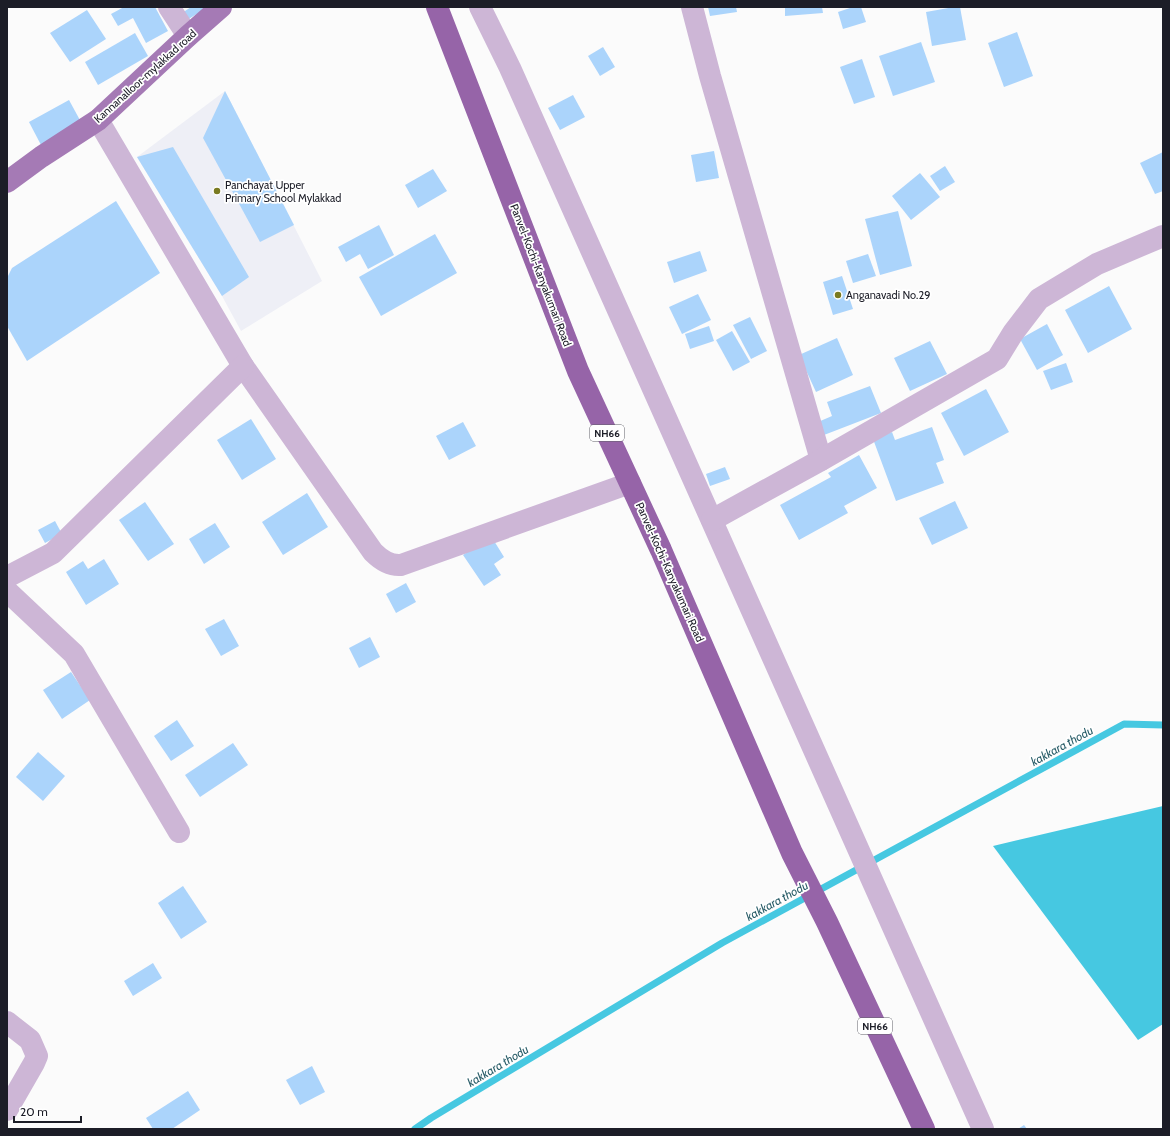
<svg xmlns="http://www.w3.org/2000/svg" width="1170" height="1136" viewBox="0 0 1170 1136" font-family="Cabin,sans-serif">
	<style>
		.built { fill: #eeeff6 }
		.water { fill: #46c8e1 }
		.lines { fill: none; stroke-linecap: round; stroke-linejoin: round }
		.stream { stroke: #46c8e1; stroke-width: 7 }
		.building { fill: #abd4fb }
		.minor { stroke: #cdb6d6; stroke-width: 22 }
		.major { stroke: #a57ab5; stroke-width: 22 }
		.highway { stroke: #9664a8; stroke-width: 22 }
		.poi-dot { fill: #797a21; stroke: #fff; stroke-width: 1.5 }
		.labels { text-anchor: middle; stroke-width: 3.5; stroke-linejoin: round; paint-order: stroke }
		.shield { fill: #fff; stroke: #606168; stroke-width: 1 }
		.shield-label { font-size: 10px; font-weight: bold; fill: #1c1d27 }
		.street-label { font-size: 11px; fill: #1c1d27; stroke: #fff }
		.poi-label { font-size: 11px; fill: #1c1d27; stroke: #fff; text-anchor: start }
		.water-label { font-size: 12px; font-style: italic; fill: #285c67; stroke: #fff }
	</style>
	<rect width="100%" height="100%" fill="#fbfbfb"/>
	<polygon class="built" points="225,91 322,281 241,331 222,296 137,157"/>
	<polygon class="water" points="1163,806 1163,1024 1138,1040 993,846"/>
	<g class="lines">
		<polyline class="stream" points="415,1129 431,1118 722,943 1124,724 1163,725"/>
	</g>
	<g class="building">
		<polygon points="124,7 155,7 168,31 146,43 133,18 118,26 111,14"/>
		<polygon points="191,7 208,7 187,20 182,13"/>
		<polygon points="708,7 736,7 737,12 710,16"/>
		<polygon points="785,7 822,7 823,13 785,16"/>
		<polygon points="853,7 861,7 866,22 843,29 838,12"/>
		<polygon points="954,7 960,7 966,40 932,46 926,12"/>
		<polygon points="87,10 106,39 70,62 50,33"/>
		<polygon points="1017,32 1033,76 1004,87 988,43"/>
		<polygon points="135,33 148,56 98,85 85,62"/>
		<polygon points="921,42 935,82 893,96 879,56"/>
		<polygon points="603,47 615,67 600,76 588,56"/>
		<polygon points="862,59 875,97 854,104 840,67"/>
		<polygon points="225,91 294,225 260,242 203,138"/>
		<polygon points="573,95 585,117 560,130 548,108"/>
		<polygon points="69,100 81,122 41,145 29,122"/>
		<polygon points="173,147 249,277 222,296 137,157"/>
		<polygon points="714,151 719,178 696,182 691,155"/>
		<polygon points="1163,152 1163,191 1155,194 1140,163"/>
		<polygon points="945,166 955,182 940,191 930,176"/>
		<polygon points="433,169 447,191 418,208 405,185"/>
		<polygon points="920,173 940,197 911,220 892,196"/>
		<polygon points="116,201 160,273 27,361 7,326 7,278 12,268"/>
		<polygon points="898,211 912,266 880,275 865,219"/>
		<polygon points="379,225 394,255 368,269 360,254 346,262 338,247"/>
		<polygon points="435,234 457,273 381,316 359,277"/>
		<polygon points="700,251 707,271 674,283 667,262"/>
		<polygon points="868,254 876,276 853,283 846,261"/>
		<polygon points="842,276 853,309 833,315 823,282"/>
		<polygon points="1109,286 1132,329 1088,353 1065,310"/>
		<polygon points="698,294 711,320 682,334 669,307"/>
		<polygon points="750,317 767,351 751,359 733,325"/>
		<polygon points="1047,324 1063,355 1037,370 1020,339"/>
		<polygon points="709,326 714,341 690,349 685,334"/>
		<polygon points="732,331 750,362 733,371 716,340"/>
		<polygon points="837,338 853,375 816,392 799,355"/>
		<polygon points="930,341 947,374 910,391 894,358"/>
		<polygon points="1066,363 1073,382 1051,390 1043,371"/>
		<polygon points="870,386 881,413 824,435 818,422 832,416 827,402"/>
		<polygon points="986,389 1009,432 964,456 941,413"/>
		<polygon points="251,419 276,459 242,480 217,440"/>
		<polygon points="463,422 476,446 449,460 436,436"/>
		<polygon points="932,427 944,460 936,463 944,483 896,501 873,439 892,432 895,440"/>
		<polygon points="859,455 877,488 844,506 848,513 799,540 780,505 831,477 828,473"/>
		<polygon points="725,467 730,479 710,486 706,474"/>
		<polygon points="307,493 328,527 283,555 262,522"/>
		<polygon points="955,501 968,528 932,545 919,518"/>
		<polygon points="145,502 174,544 148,561 119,520"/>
		<polygon points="55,521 62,534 45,543 38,530"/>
		<polygon points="215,523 230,547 204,564 189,539"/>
		<polygon points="491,536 504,557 494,564 501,575 484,586 463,555"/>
		<polygon points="104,559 119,584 86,605 66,572 83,561 88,569"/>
		<polygon points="406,583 416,602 396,613 386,594"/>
		<polygon points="224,619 239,646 221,656 205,629"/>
		<polygon points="370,637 380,657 359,668 349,648"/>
		<polygon points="71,672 90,700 62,719 43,690"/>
		<polygon points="177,720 194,746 171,761 154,736"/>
		<polygon points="233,743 248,765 200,797 185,775"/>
		<polygon points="38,752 65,776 43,801 16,777"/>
		<polygon points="183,886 207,922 181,939 158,903"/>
		<polygon points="153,963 162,978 133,996 124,981"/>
		<polygon points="312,1066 325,1092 300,1105 286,1080"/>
		<polygon points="188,1091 200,1110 172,1129 153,1129 146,1118"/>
		<polygon points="1024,1125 1027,1129 1018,1129"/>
	</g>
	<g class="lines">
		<g class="minor">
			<polyline points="169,7 188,36"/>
			<polyline points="480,7 510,68 983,1129"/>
			<polyline points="692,7 710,76 821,460"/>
			<path d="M98 120 243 366 373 552C381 560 390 566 401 565L630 483"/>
			<polyline points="712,520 821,460 997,359 1013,333 1039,299 1097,264 1163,236"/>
			<polyline points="7,577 53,553 243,366"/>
			<polyline points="7,591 74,654 179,832"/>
			<polyline points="7,1022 30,1040 37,1056 34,1063 7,1110"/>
		</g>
		<polyline class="major" points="7,182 41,157 98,120 188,36 221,7"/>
		<polyline class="highway" points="437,7 578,371 661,550 792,853 827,922 924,1129"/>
	</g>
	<g class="poi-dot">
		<circle cx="217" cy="191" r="4"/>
		<circle cx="838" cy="295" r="4"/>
	</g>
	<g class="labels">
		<g class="shield">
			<rect x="590" y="425" width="34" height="16" rx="3"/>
			<rect x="858" y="1018" width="34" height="16" rx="3"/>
		</g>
		<g class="shield-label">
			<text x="607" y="437">NH66</text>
			<text x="875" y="1030">NH66</text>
		</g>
		<g class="street-label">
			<text transform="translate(145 76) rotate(-42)" y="4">Kannanalloor-mylakkad road</text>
			<text transform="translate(541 275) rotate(69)" y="4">Panvel-Kochi-Kanyakumari Road</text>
			<text transform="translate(670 572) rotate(66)" y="4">Panvel-Kochi-Kanyakumari Road</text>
		</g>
		<g class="poi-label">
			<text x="225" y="189">Panchayat Upper<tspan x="225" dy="13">Primary School Mylakkad</tspan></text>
			<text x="846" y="299">Anganavadi No.29</text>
		</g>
		<g class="water-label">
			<text transform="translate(1062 746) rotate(-29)" y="4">kakkara thodu</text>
			<text transform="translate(777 901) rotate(-29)" y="4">kakkara thodu</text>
			<text transform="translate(498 1066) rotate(-31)" y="4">kakkara thodu</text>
		</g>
	</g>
	<rect width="1170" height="1136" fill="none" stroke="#1c1d27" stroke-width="16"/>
	<path d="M14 1116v6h67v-6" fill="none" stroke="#1c1d27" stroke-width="2"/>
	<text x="20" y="1116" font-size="12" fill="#1c1d27" stroke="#ffffff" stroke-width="3" paint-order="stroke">20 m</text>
</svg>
